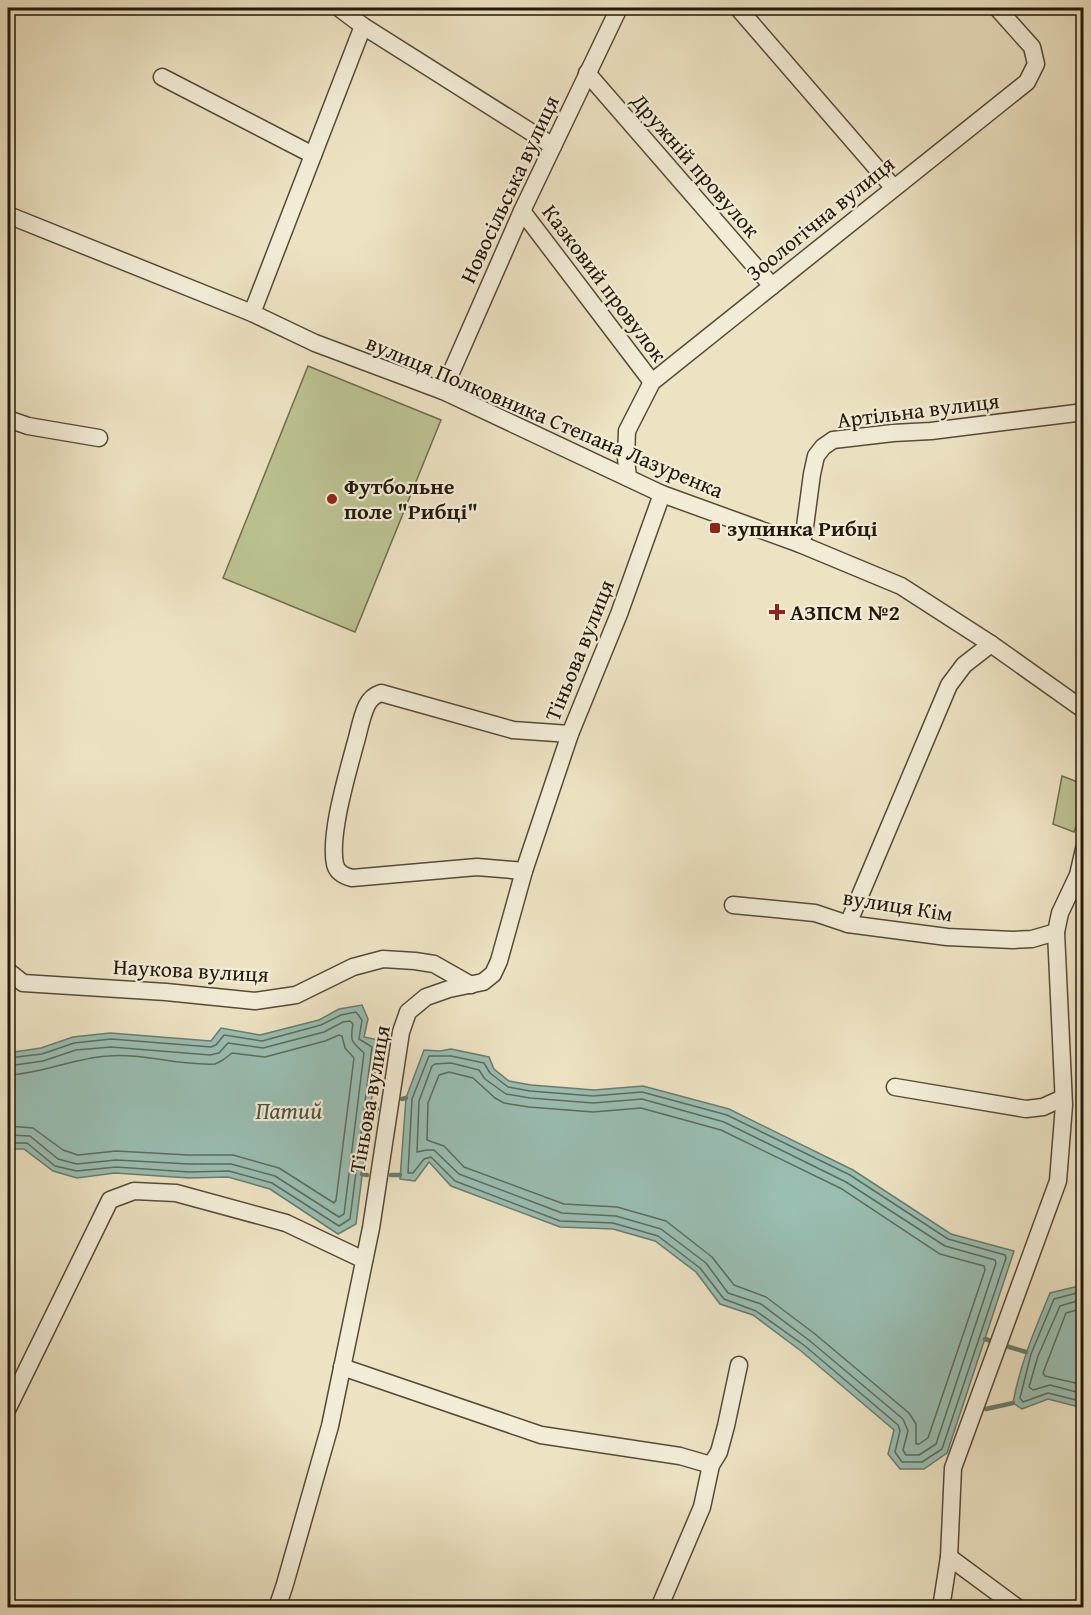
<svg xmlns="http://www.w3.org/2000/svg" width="1091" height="1615" viewBox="0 0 1091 1615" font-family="'Gentium Book Plus',serif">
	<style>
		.green { fill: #bcc392; stroke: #706e4e; stroke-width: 1.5 }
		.water { fill: #99beb2; stroke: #6a7c6f; stroke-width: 1.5 }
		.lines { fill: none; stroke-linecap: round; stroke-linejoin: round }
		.shore { stroke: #5e6b5e; stroke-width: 1.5 }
		.stream { stroke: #6a7c6f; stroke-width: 4.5 }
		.minor-casing { stroke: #564b38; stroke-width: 19 }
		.minor { stroke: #f3edd8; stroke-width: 16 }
		.poi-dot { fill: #8f2418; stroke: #f3edd8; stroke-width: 2 }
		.labels { text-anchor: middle; stroke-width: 4.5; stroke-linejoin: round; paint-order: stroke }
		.street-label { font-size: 22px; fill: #23180a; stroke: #f3edd8 }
		.poi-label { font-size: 22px; font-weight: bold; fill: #23180a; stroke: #f3edd8; text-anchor: start }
		.water-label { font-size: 24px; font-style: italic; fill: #4c5245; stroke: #f3edd8 }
	</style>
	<rect width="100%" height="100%" fill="#ede3c3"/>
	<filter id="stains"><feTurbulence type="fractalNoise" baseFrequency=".00333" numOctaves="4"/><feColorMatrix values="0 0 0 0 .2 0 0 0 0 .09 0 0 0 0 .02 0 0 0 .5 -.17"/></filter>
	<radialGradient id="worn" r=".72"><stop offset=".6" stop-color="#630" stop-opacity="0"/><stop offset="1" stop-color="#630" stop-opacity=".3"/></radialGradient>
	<g class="green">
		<polygon points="308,366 441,420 355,632 223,578"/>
		<polygon points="1062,776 1083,784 1083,807 1074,832 1053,824"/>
	</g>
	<g class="water">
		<polygon points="362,1005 368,1019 364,1037 379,1040 356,1224 338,1234 270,1189 228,1177 189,1178 115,1173 77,1178 53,1171 24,1149 8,1149 8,1053 41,1048 73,1037 110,1033 211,1041 221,1028 260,1035 319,1020 339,1009"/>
		<polygon points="451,1049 489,1057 494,1069 509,1081 531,1085 594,1090 643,1086 729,1109 853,1170 951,1234 1014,1251 947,1453 924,1469 900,1469 888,1454 894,1430 801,1351 753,1315 720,1304 696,1272 655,1241 613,1229 560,1227 451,1186 429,1162 415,1181 400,1179 406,1098 424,1050 440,1051"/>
		<path d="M1083 1285V1408L1048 1399 1022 1409 1013 1403C1020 1364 1035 1329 1050 1293Z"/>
	</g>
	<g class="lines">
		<g class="shore">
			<polygon points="429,1056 451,1056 484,1063 490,1073 508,1087 530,1091 593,1096 642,1092 727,1115 850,1175 948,1239 1005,1255 1006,1258 942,1449 922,1462 902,1462 895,1452 900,1431 898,1425 805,1346 756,1311 724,1299 700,1268 658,1236 613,1223 560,1221 455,1181 431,1157 424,1159 413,1173 408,1173 412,1099"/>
			<polyline points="8,1058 42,1054 74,1043 111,1039 211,1047 216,1045 224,1035 262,1041 321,1025 341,1015 356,1012 362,1020 359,1039 372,1047 350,1219 339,1226 272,1183 229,1171 189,1172 116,1167 77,1171 55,1166 27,1143 8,1143"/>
			<polygon points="451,1063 479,1070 485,1079 506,1094 530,1098 593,1103 642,1099 724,1122 846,1182 945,1246 995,1260 996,1263 936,1444 919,1455 906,1455 903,1450 908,1431 903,1419 810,1341 761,1304 728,1293 706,1263 661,1229 616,1216 562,1213 459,1174 434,1150 427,1150 417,1152 419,1101 432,1066 435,1064"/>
			<path d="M8 1066 43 1061 76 1050 111 1047 210 1055 219 1053 228 1043 263 1048 324 1032 343 1022 350 1021 353 1024C350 1041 351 1041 364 1053L344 1214 339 1217 275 1176 231 1164H189L116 1160 77 1164 58 1159 30 1136 8 1135"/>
			<polygon points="449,1072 473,1078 495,1098 504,1103 529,1107 593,1112 641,1108 721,1130 842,1189 940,1254 984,1266 985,1270 928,1438 919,1444 916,1444 916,1424 909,1413 815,1334 766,1297 734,1285 712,1257 666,1221 617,1207 564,1204 464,1167 444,1146 427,1140 428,1103 439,1075"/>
			<path d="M8 1075C42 1074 73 1058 108 1056 143 1053 179 1066 215 1064L223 1060 232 1053 265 1057 325 1041 339 1035 342 1036 345 1048 354 1058 336 1200 334 1203 279 1168 233 1155H189L116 1151 78 1155 63 1150 33 1128 8 1126"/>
			<polyline points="1084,1291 1054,1299 1031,1354 1020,1398 1023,1402 1048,1393 1084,1402"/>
			<polyline points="1084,1299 1060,1306 1038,1356 1029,1387 1033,1390 1050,1385 1084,1394"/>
			<polyline points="1084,1308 1066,1313 1043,1373 1045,1376 1084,1385"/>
		</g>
		<g class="stream">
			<polyline points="402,1099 406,1098"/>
			<polyline points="370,1112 377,1109"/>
			<polyline points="362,1174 367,1175"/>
			<polyline points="391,1175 400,1175"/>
			<polyline points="985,1339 991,1341"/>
			<polyline points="1006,1346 1026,1352"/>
			<polyline points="986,1409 1013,1403"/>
		</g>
		<g class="minor-casing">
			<g id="minor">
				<polyline points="339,8 363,26 553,146"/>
				<polyline points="738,8 893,187"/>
				<polyline points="587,73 772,286"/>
				<polyline points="162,77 313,155"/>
				<polyline points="522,211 652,382"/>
				<polyline points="8,215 252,313 315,343 443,391 662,494 800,544 901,586 991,644 1084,710"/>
				<polyline points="252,313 363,26"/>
				<polyline points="443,391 522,211 619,8"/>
				<polyline points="8,419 28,426 99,438"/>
				<polyline points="628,478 626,458 627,431 652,382 1027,82 1036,64 1032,47 997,8"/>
				<polyline points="800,544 804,534 812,474 816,456 823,447 833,440 893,433 931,431 1084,412"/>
				<path d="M524 871 477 867 352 878C344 876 337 873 335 864 329 835 347 775 355 745 359 732 361 717 367 705 370 699 375 695 381 693L513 730 570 734"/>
				<polyline points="733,905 815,913 848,924 947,937 1013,940 1032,939 1056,932"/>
				<polyline points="848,924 949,685 964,665 991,644"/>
				<polyline points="8,971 23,983 166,992 255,1001 296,995 353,967 383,959 415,961 434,964 471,985"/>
				<polyline points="895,1087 1026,1109 1043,1107 1063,1098"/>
				<polyline points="342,1367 541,1435 680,1456 711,1465"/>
				<polyline points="8,1408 110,1200 134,1191 176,1193 286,1223 364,1260"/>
				<polyline points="949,1557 1018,1608"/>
				<polyline points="277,1608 285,1584 330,1426 371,1228 401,1032 408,1012 426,997 449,989 483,982 493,974 499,961 524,871 570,734 619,614 662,494"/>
				<polyline points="659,1608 702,1507 711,1465 719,1452 726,1426 739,1365"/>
				<polyline points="941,1608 949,1557 953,1468 1058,1181 1064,1105 1056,932 1060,913 1078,875 1084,849"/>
			</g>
		</g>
		<use href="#minor" class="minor"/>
	</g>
	<g class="poi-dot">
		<circle cx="332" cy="499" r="6"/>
		<rect x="709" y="522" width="12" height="12" rx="3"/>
		<path d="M774 603h6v6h6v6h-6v6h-6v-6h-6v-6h6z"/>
	</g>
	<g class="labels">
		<g class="street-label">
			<text transform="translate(696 165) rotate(49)" y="8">Дружній провулок</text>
			<text transform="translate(509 189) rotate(-65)" y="8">Новосільська вулиця</text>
			<text transform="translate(820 218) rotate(-39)" y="8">Зоологічна вулиця</text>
			<text transform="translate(605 283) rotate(53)" y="8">Казковий провулок</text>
			<text transform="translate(918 410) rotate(-7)" y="8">Артільна вулиця</text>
			<text transform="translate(545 416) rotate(23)" y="8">вулиця Полковника Степана Лазуренка</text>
			<text transform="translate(579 650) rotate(-68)" y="8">Тіньова вулиця</text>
			<text transform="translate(898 905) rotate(9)" y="8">вулиця Кім</text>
			<text transform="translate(191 970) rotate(3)" y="8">Наукова вулиця</text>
			<text transform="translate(369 1099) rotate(-80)" y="8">Тіньова вулиця</text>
		</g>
		<g class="poi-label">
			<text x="344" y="494">Футбольне<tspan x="344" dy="25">поле "Рибці"</tspan></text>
			<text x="727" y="536">зупинка Рибці</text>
			<text x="790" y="620">АЗПСМ №2</text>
		</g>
		<g class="water-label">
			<text x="289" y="1119">Патий</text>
		</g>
	</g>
	<rect width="1091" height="1615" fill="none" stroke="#ede3c3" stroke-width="30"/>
	<rect x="9" y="9" width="1073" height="1597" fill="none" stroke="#23180a" stroke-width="3"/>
	<rect x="15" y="15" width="1061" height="1585" fill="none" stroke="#23180a" stroke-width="1.5"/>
	<rect width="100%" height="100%" filter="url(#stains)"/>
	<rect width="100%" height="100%" fill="url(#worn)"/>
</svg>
